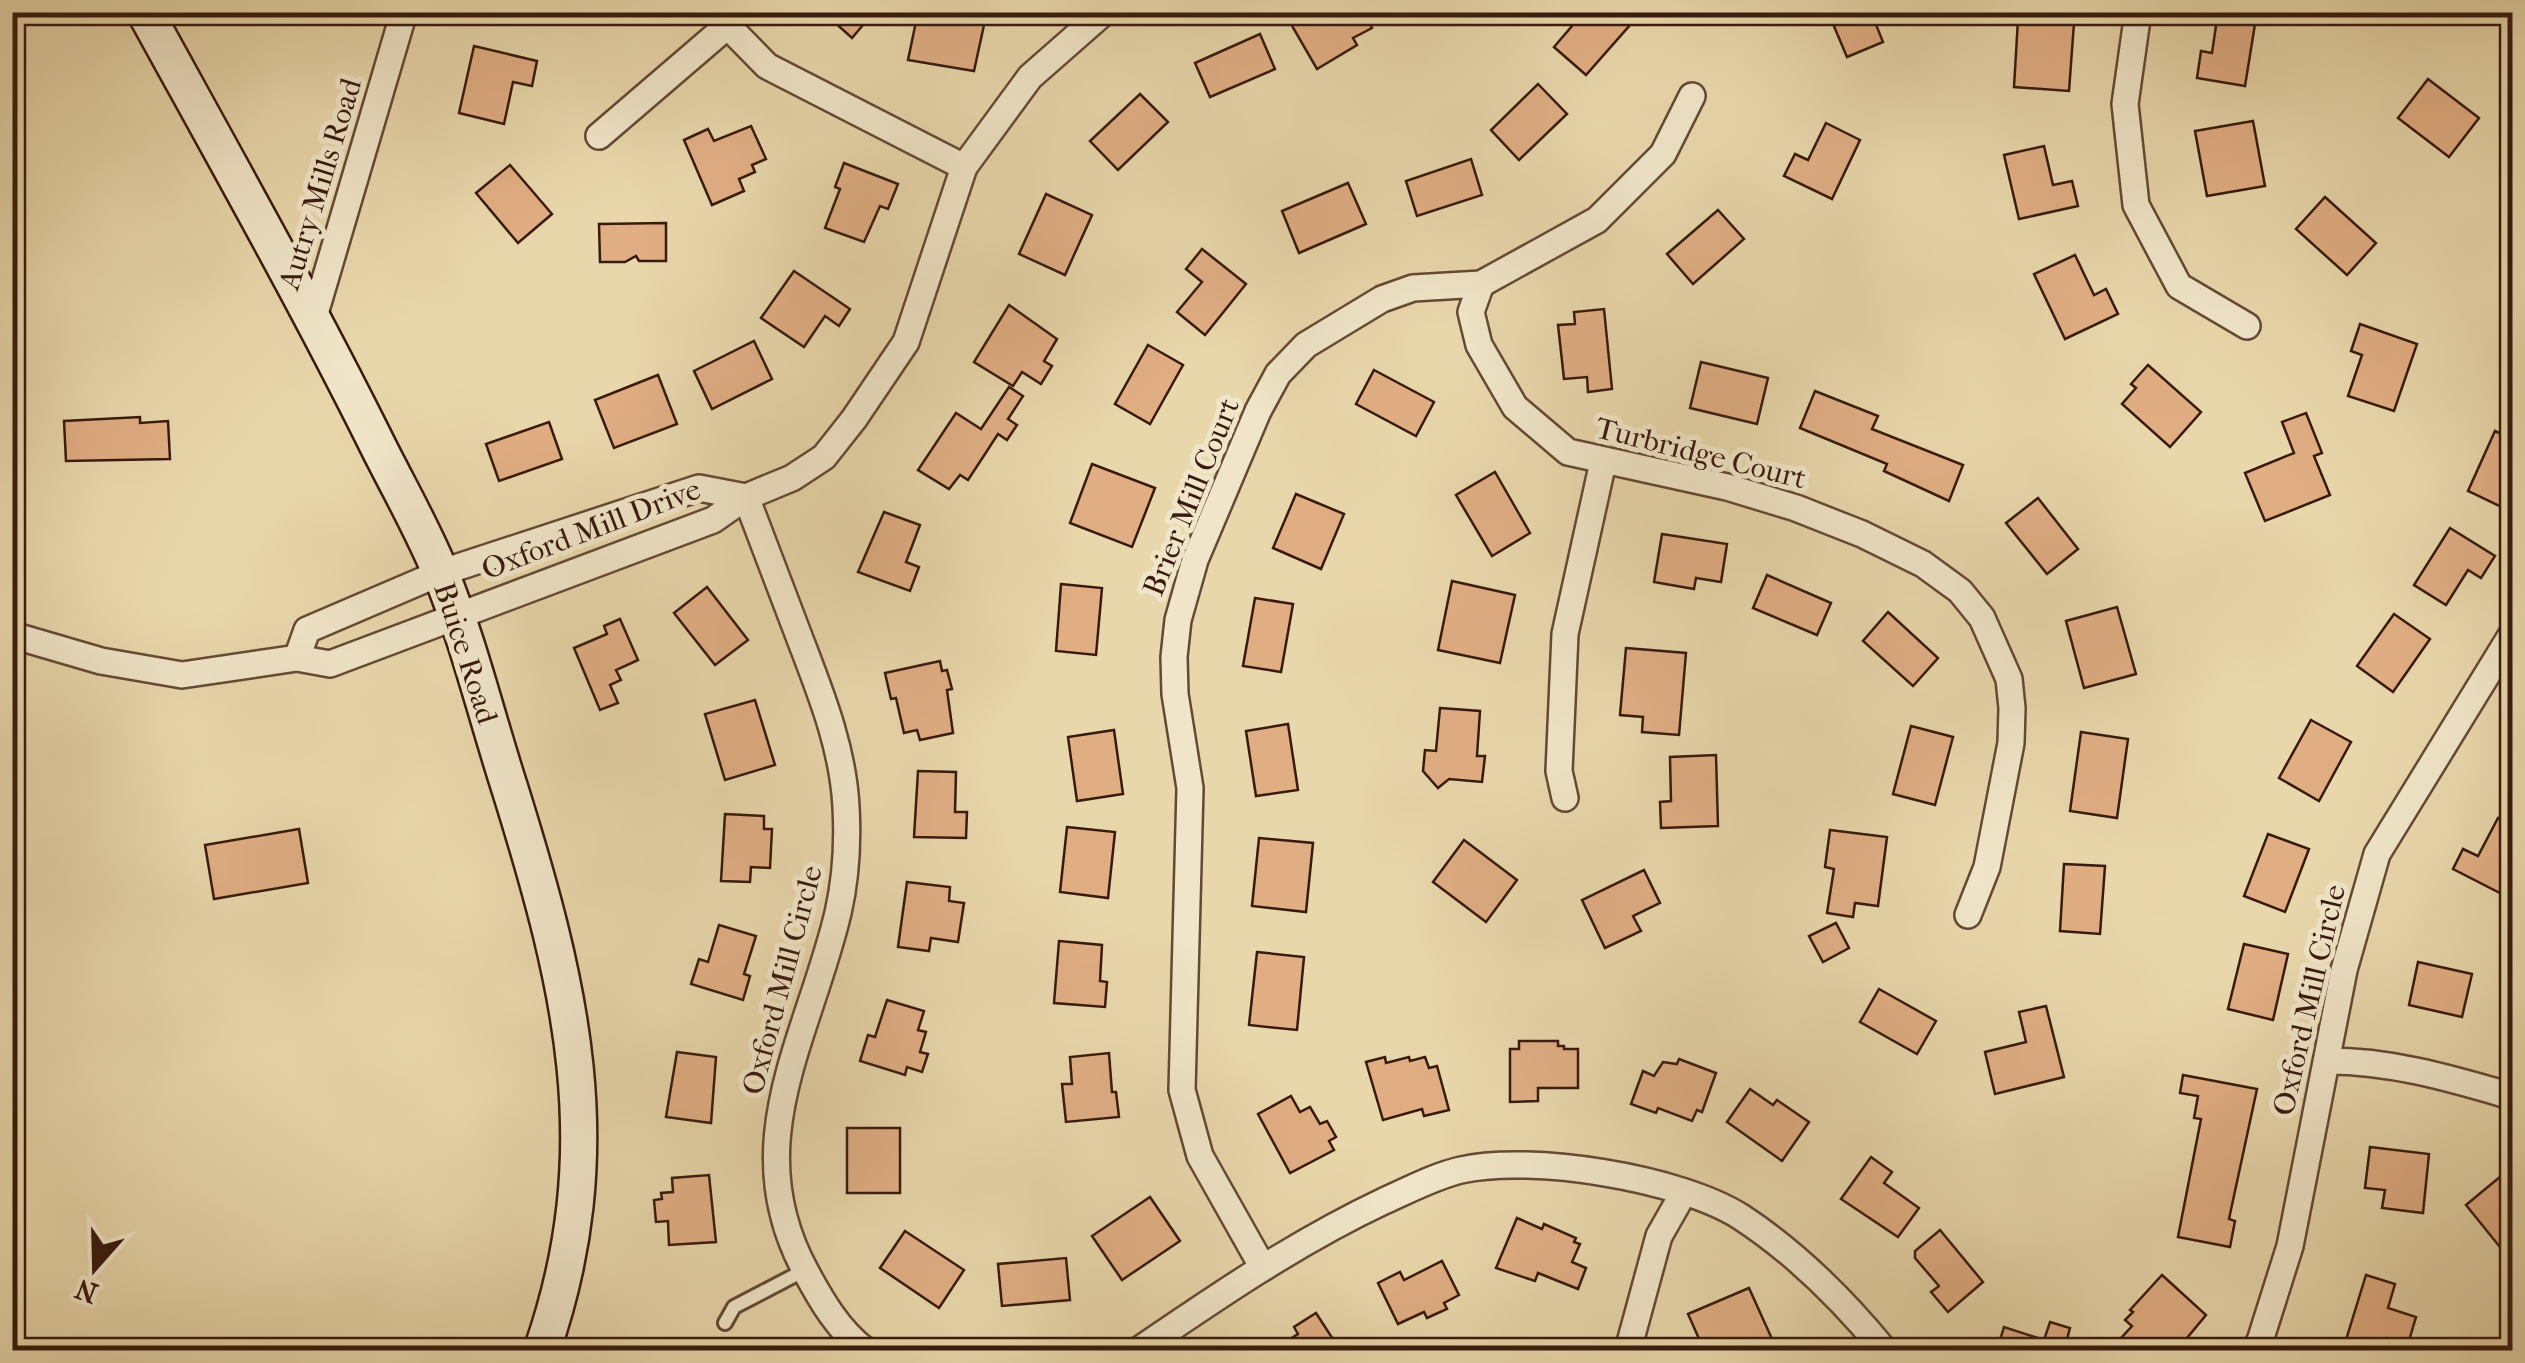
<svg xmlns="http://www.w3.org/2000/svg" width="2525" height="1363" viewBox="0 0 2525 1363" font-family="'IM FELL French Canon',serif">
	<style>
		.building { fill: #e1ae84; stroke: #381a0e; stroke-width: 2.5 }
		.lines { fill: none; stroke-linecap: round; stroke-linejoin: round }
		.lane-casing { stroke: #644935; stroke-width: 18 }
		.street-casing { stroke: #644935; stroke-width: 30 }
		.secondary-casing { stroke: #381a0e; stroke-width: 40 }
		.lane { stroke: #f0e5c8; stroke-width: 12 }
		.street { stroke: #f0e5c8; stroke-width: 25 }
		.secondary { stroke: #f0e5c8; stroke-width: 35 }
		.labels { text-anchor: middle; stroke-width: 10; stroke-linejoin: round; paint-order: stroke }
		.street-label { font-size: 30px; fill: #381a0e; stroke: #f0e5c8 }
	</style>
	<rect width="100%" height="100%" fill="#e8d7ab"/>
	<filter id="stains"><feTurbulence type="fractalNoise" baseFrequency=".002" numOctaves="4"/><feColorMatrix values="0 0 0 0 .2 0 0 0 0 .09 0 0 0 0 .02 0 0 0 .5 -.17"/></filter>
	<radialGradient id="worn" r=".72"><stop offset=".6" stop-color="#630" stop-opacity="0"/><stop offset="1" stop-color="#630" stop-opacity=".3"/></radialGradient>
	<g class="building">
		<polygon points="823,12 874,12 852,38"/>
		<polygon points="918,12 945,12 944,16 984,25 974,71 908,60"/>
		<polygon points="1284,12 1363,12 1372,28 1353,38 1357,45 1317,69"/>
		<polygon points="1584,12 1615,12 1630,25 1586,75 1554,47"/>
		<polygon points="1828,12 1871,12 1883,42 1847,57"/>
		<polygon points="2218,12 2256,18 2245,86 2197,78 2201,51 2212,53"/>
		<polygon points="2018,19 2074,23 2069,91 2014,87"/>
		<polygon points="1260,34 1275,69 1210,97 1195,63"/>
		<polygon points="474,46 537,61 532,86 513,82 504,124 459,113"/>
		<polygon points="2428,79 2479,118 2449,157 2398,118"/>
		<polygon points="1538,84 1567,114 1519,160 1491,130"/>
		<polygon points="1140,94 1168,122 1118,170 1090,141"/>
		<polygon points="2253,121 2265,186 2207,196 2195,131"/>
		<polygon points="1826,123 1860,140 1832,199 1784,176 1795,154 1808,160"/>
		<polygon points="751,126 766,159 752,165 755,172 739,179 744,191 712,205 684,140 708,129 714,141"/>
		<polygon points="2044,146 2053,185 2072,181 2078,206 2019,219 2004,155"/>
		<polygon points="1471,159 1482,195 1417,216 1406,181"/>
		<polygon points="844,163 898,184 888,209 880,206 864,242 825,228 840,189 835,187"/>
		<polygon points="510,165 552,214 518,243 476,193"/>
		<polygon points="1348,183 1366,224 1299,253 1282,211"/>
		<polygon points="1046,194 1092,215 1065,275 1019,254"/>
		<polygon points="2325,197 2376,243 2347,275 2296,229"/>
		<polygon points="1718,210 1744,239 1693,284 1667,254"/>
		<polygon points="666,223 666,261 639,261 636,256 625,262 600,262 599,224"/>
		<polygon points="1202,249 1246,284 1205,335 1177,312 1202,282 1186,269"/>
		<polygon points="2075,255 2094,295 2106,289 2118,314 2065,339 2034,274"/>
		<polygon points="794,271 850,309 839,326 825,316 804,347 761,318"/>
		<polygon points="1009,305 1057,339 1044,361 1052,366 1041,384 1022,372 1013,386 974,362"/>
		<polygon points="1604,309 1612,389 1588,392 1587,377 1564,379 1558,325 1575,324 1574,312"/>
		<polygon points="2360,324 2417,344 2394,411 2348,396 2362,355 2351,351"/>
		<polygon points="754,341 772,379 712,409 694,371"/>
		<polygon points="1148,345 1183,365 1150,424 1115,404"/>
		<polygon points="1701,362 1768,378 1757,424 1690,408"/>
		<polygon points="2148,365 2201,412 2170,447 2122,404 2136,388 2131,384"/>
		<polygon points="1374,370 1434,402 1416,436 1356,404"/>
		<polygon points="658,375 677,424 614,448 595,400"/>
		<polygon points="1009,387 1023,396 1008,419 1017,425 1007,440 998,434 968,480 960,475 949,489 918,470 956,413 981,429"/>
		<polygon points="1815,391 1878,416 1872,429 1963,465 1949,501 1884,471 1887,464 1800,428"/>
		<polygon points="2306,413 2322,453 2314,456 2330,495 2265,521 2245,473 2294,453 2282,422"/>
		<polygon points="140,417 140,423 168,421 170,459 66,461 64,421"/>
		<polygon points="549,422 562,459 499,481 486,444"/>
		<polygon points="2495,431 2512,439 2512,512 2468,491"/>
		<polygon points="1092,464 1155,488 1132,547 1070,523"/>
		<polygon points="1495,472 1530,533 1492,556 1456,495"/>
		<polygon points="1296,494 1344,514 1321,569 1273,548"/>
		<polygon points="2038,498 2078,549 2047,574 2006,523"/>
		<polygon points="884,512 920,525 906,562 919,567 910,591 858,572"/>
		<polygon points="2450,528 2495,556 2481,578 2468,570 2446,605 2414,585"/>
		<polygon points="1662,534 1727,544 1721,582 1696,578 1694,589 1654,582"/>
		<polygon points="1767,575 1831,603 1817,635 1753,608"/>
		<polygon points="1452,581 1515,595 1500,663 1438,650"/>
		<polygon points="1061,584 1102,588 1096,655 1056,651"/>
		<polygon points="707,587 748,640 715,665 674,613"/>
		<polygon points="1255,598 1293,604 1281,672 1243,666"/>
		<polygon points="2117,607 2136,674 2084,688 2066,621"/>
		<polygon points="1888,612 1938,658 1913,686 1863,641"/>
		<polygon points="2394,614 2430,639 2393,692 2357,666"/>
		<polygon points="620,619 638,660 616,670 621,680 610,685 618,703 600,710 574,648 607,634 604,626"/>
		<polygon points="1626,648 1686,653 1679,735 1642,732 1643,717 1620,715"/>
		<polygon points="940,661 942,671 947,670 952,689 947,690 953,733 920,740 917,730 904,733 896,698 891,699 885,673"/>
		<polygon points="755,700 775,765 725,780 705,714"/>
		<polygon points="1440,708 1480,711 1477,756 1485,756 1482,782 1449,779 1438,788 1423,771 1425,750 1436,751"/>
		<polygon points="2311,720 2351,742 2319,801 2279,778"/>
		<polygon points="1288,724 1298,790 1256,796 1246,731"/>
		<polygon points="1911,726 1953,737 1935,805 1893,794"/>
		<polygon points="1114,730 1123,794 1077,801 1068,737"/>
		<polygon points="2081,732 2128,739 2117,818 2070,811"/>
		<polygon points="1716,755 1718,826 1661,828 1660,802 1671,801 1670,757"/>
		<polygon points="918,771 956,772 955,812 967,812 966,838 914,837"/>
		<polygon points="725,814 764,816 764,829 772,829 770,868 751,867 750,882 721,881"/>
		<polygon points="2498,818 2512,825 2512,874 2502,894 2453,869 2463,849 2478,856"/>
		<polygon points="1067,827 1115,832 1108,898 1060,892"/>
		<polygon points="299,829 308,883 214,899 205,845"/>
		<polygon points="1830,830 1887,837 1878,906 1855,903 1853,917 1827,913 1834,869 1825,867"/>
		<polygon points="2268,834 2309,849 2285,912 2244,896"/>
		<polygon points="1259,838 1313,843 1306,912 1252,906"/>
		<polygon points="1464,840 1517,880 1486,922 1433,882"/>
		<polygon points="2064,864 2105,866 2100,934 2060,931"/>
		<polygon points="1644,870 1660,903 1633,916 1641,931 1605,948 1582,900"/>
		<polygon points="907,882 950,887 949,901 964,903 958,942 931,938 929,951 898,947"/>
		<polygon points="1836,923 1849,948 1823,962 1809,936"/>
		<polygon points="719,925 756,936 744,974 750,976 743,1000 691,984 699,959 708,962"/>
		<polygon points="1059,941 1102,945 1100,981 1107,982 1105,1007 1054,1003"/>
		<polygon points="2244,944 2288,954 2273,1020 2228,1009"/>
		<polygon points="1257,952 1304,957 1297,1030 1249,1025"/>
		<polygon points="2418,962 2472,974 2462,1017 2409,1005"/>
		<polygon points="1879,989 1936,1021 1917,1054 1860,1022"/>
		<polygon points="887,1000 924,1011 918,1030 926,1032 920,1052 928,1054 922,1072 907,1067 905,1075 860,1061 868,1035 875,1037"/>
		<polygon points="2046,1006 2064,1077 1995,1094 1985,1052 2026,1042 2019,1012"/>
		<polygon points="1519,1041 1558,1041 1558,1046 1564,1046 1564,1049 1578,1049 1578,1088 1538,1088 1538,1101 1510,1102 1510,1049 1519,1049"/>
		<polygon points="677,1052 716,1057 711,1123 666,1117"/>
		<polygon points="1109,1053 1112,1092 1116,1092 1119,1117 1066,1122 1062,1084 1072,1084 1070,1057"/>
		<polygon points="1385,1057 1386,1063 1409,1057 1410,1061 1425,1057 1429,1068 1437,1066 1449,1110 1424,1116 1422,1109 1383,1120 1366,1062"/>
		<polygon points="1679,1059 1716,1073 1702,1112 1697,1110 1692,1121 1658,1108 1656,1113 1631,1104 1643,1071 1654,1076 1663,1062 1677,1064"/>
		<polygon points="2183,1075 2257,1089 2229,1219 2235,1221 2230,1247 2178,1237 2201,1119 2194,1118 2198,1096 2180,1093"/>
		<polygon points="1750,1089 1773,1105 1777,1100 1809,1122 1782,1161 1727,1122"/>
		<polygon points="1291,1096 1300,1112 1310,1107 1320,1124 1327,1121 1336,1137 1329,1141 1334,1150 1290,1173 1258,1114"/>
		<rect x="847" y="1128" width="53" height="65"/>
		<polygon points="2370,1147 2429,1154 2423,1213 2382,1208 2385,1190 2365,1188"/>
		<polygon points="1871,1157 1892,1172 1884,1183 1919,1208 1898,1237 1841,1199"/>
		<polygon points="2512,1167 2512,1262 2466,1205"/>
		<polygon points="709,1175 716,1242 669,1245 668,1221 656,1222 654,1200 662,1199 661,1193 673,1192 672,1178"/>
		<polygon points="1150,1197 1180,1241 1122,1280 1092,1236"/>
		<polygon points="1517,1218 1542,1229 1544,1224 1576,1238 1574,1242 1580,1244 1572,1262 1586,1268 1578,1289 1538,1273 1535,1281 1496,1268"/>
		<polygon points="1940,1230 1983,1282 1948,1312 1931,1292 1939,1286 1915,1258 1915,1251"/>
		<polygon points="905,1231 964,1270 939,1308 880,1268"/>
		<polygon points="1066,1258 1070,1300 1002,1306 998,1264"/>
		<polygon points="1442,1261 1459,1295 1444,1303 1447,1309 1427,1318 1424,1312 1398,1324 1378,1283 1400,1272 1404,1280"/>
		<polygon points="2162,1275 2206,1315 2177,1350 2110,1350 2132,1326 2125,1320 2133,1312 2130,1310"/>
		<polygon points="2366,1275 2395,1284 2388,1308 2416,1317 2408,1344 2387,1338 2383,1350 2379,1350 2346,1340"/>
		<polygon points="1749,1288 1777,1350 1704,1350 1688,1314"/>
		<polygon points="1316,1313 1340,1350 1272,1350 1298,1334 1294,1327"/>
		<polygon points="2050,1322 2070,1328 2064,1350 1997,1350 2004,1327 2044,1340"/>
	</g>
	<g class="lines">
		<g class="lane-casing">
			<polyline id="lane" points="725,1323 734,1307 805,1270"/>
		</g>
		<g class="street-casing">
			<g id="street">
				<polyline points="714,12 767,66 964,167"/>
				<polyline points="2138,12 2125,104 2136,205 2179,286 2247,326"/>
				<polyline points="2510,12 2512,14"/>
				<polyline points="599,136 726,27"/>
				<polyline points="1481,284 1471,312 1479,345 1515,407 1568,452 1727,487 1796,508 1862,534 1923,564 1960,591 1982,618 2009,679 2012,708 2011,743 1987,867 1968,915"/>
				<polyline points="314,317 404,12"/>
				<path d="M746 497C764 544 782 592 800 639 821 694 843 748 846 807 848 843 846 878 838 913 808 1039 736 1144 806 1272 821 1300 839 1331 865 1350"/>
				<polyline points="12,635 101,661 182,675 297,658 330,664 713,520 746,497 792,478 824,457 854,419 906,342 964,167 1030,77 1104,12"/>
				<polyline points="297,658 307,630 440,573 699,488 746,497"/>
				<polyline points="1565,798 1559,771 1565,634 1603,462"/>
				<path d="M2328 1061C2389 1061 2446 1077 2504 1094L2512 1100"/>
				<polyline points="1262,1266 1200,1156 1182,1090 1190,788 1175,694 1174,657 1178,620 1195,560 1258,411 1278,374 1306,345 1382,299 1413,288 1481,284 1597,220 1663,154 1692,96"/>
				<path d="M1139 1350C1218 1296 1297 1242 1384 1201 1409 1190 1435 1176 1461 1170 1532 1154 1680 1178 1741 1217 1796 1253 1843 1300 1884 1350"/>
				<polyline points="1628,1350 1659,1236 1684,1192"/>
				<polyline points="2254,1350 2260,1341 2290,1246 2344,970 2377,854 2512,634"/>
			</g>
		</g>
		<g class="secondary-casing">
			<path id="secondary" d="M145 12C223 154 302 294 374 438 396 483 422 527 441 574 469 643 487 718 510 789 571 985 612 1149 542 1350"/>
		</g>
		<use href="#lane" class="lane"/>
		<use href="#street" class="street"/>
		<use href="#secondary" class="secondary"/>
	</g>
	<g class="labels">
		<g class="street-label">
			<text transform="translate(320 184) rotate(-73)" y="10">Autry Mills Road</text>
			<text transform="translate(1701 453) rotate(14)" y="10">Turbridge Court</text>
			<text transform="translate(1191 497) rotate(-68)" y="10">Brier Mill Court</text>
			<text transform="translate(591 529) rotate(-21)" y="10">Oxford Mill Drive</text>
			<text transform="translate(466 653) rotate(72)" y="10">Buice Road</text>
			<text transform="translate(782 980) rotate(-75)" y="10">Oxford Mill Circle</text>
			<text transform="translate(2309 1000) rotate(-77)" y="10">Oxford Mill Circle</text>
		</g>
	</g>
	<rect width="2525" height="1363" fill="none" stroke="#e8d7ab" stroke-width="50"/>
	<rect x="15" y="15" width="2495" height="1333" fill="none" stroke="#381a0e" stroke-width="5"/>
	<rect x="25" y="25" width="2475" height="1313" fill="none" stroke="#381a0e" stroke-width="2.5"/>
	<g transform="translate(95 1268) rotate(200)" stroke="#f0e5c8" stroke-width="8" paint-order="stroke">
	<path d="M0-8L18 38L0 25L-18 38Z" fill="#381a0e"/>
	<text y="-15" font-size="28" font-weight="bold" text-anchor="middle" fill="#381a0e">N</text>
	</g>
	<rect width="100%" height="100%" filter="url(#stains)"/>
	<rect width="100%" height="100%" fill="url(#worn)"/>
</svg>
